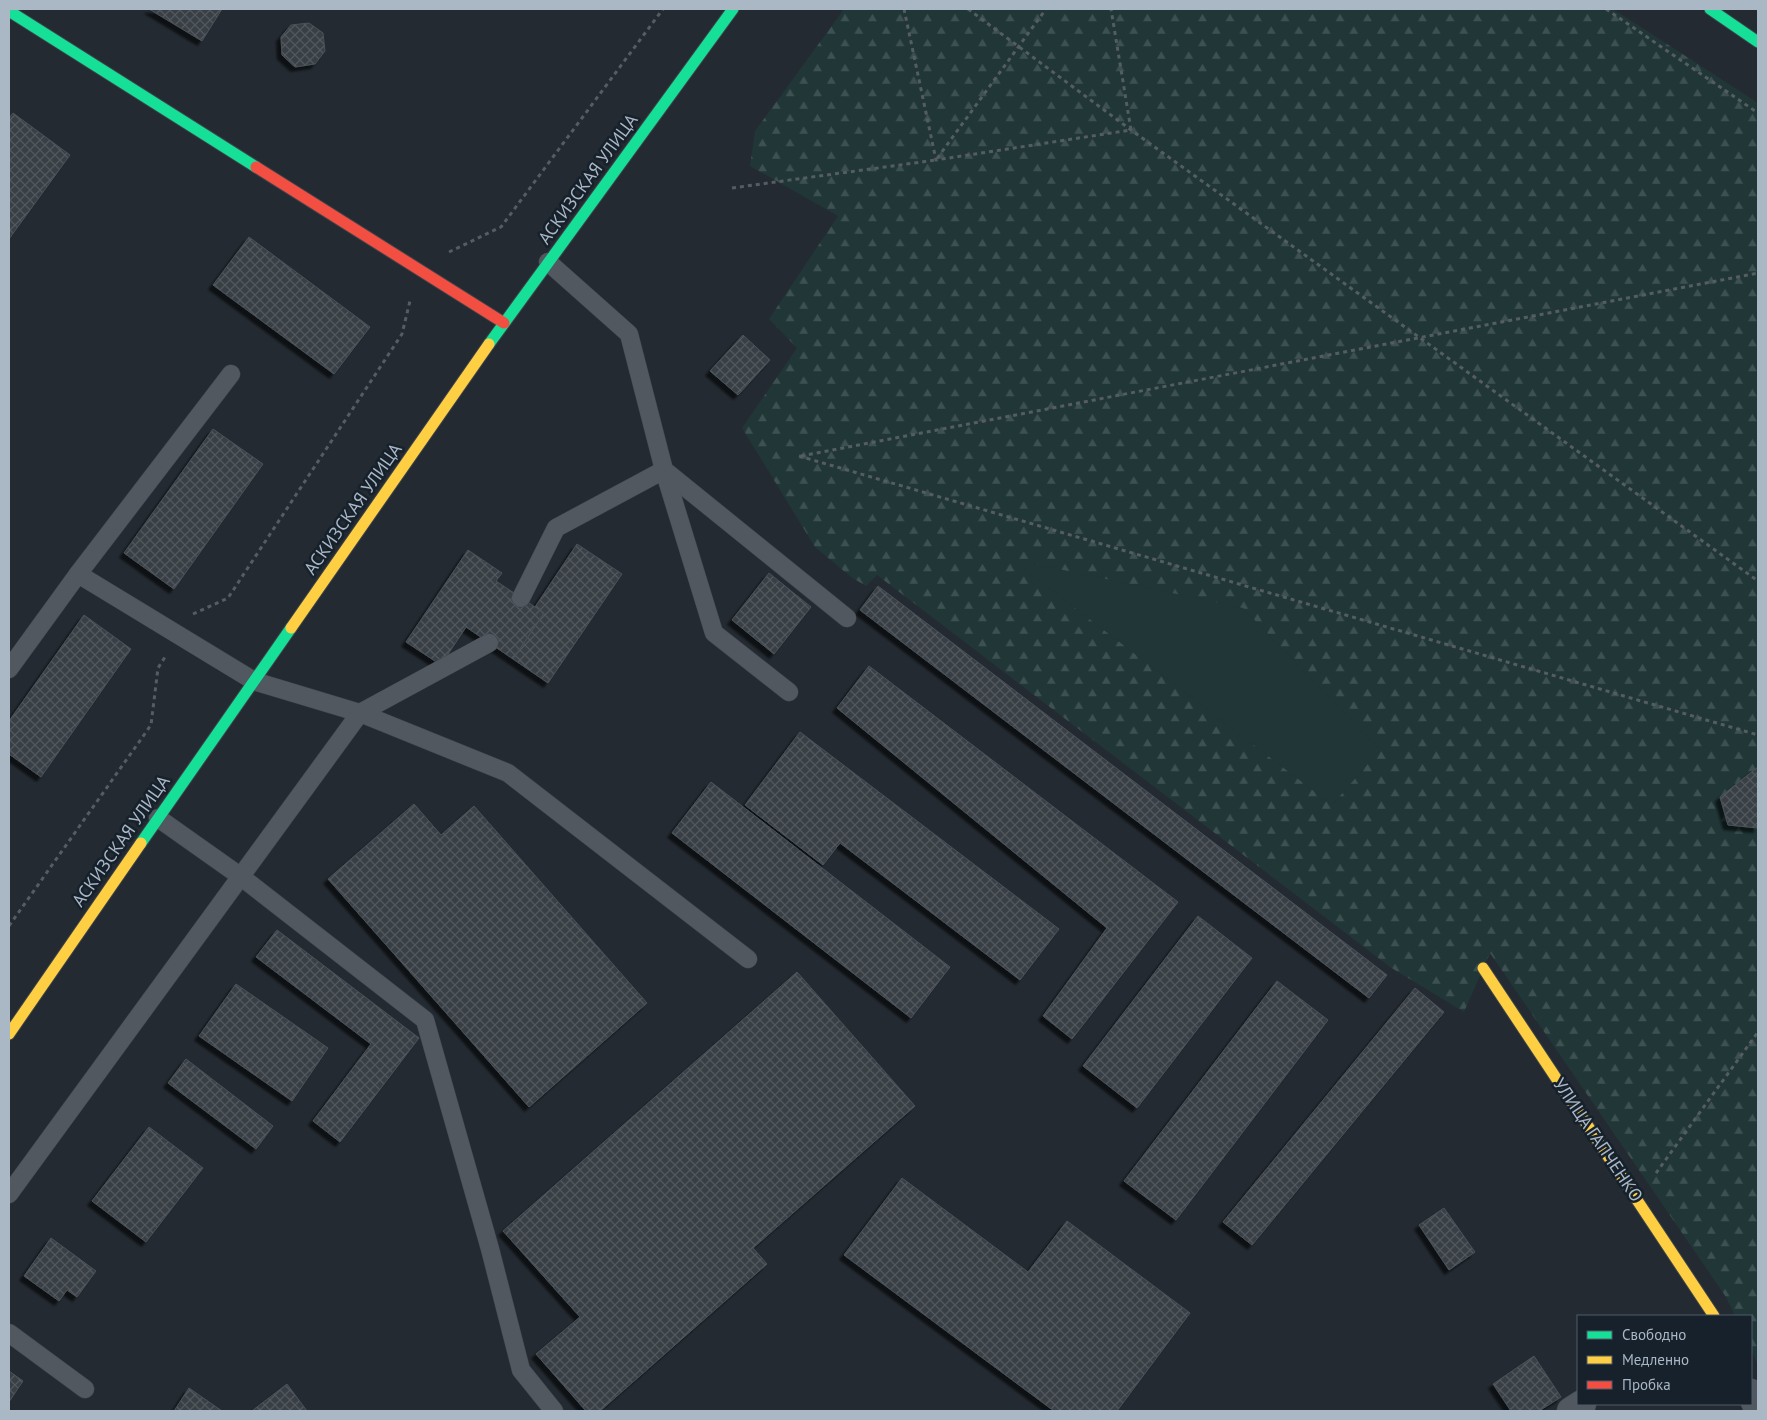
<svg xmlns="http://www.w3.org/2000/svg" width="1767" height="1420" viewBox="0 0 1767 1420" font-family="'PT Sans',sans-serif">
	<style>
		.forest { fill: url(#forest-firs) }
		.pitch { fill: #203637 }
		.building { fill: url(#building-cross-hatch); stroke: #4a525a; filter: url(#shadow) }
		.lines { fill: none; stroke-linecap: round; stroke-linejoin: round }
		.lane-casing { stroke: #3f444a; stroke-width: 19 }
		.street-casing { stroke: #3f444a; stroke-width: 29 }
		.fast-casing { stroke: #3f444a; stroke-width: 13 }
		.slow-casing { stroke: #3f444a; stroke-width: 13 }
		.jam-casing { stroke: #3f444a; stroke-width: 13 }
		.path { stroke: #555d63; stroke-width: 3; stroke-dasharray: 4 4; stroke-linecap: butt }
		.lane { stroke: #525860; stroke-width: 18 }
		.street { stroke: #525860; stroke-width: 28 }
		.fast { stroke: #16e098; stroke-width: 11 }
		.slow { stroke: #ffcf43; stroke-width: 11 }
		.jam { stroke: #f24e42; stroke-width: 11 }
		.labels { text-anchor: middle; stroke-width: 5; stroke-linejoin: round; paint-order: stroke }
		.street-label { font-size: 18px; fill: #aab7c5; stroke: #16212c }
	</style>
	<defs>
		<pattern id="forest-firs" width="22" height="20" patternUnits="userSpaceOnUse" patternTransform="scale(1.25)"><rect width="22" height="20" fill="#203637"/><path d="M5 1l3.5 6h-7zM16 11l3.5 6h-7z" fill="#3e5152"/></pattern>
		<pattern id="building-cross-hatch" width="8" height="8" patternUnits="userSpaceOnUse" patternTransform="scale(1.25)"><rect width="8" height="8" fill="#383f45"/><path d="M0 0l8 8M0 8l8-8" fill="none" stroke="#52585e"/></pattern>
		<filter id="shadow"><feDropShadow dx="-4.5" dy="4.5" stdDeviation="1" flood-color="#0009"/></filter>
	</defs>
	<rect width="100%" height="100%" fill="#232a31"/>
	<polygon class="forest" points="844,9 1613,9 1758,103 1758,1365 1751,1350 1751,1316 1735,1316 1726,1297 1490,953 1464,1012 1390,967 877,575 866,586 851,577 815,547 742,428 797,348 769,319 838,216 750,166 755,131"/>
	<polygon class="pitch" points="1011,559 1243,608 1380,750 1332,805"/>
	<g class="building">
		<polygon points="149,9 222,9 202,41"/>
		<polygon points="309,23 323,33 325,51 315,64 295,67 282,55 281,37 291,25"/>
		<polygon points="13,113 70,155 9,239 9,118"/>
		<polygon points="249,237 370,327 334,374 213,285"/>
		<polygon points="743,335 770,360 738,395 710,371"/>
		<polygon points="213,429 263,464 174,589 124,553"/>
		<polygon points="577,544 622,574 548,683 513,659 544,613 535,607"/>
		<polygon points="468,550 502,573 496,581 544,613 513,659 466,627 441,665 406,642"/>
		<polygon points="769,573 811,607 774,654 732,620"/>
		<polygon points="878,586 1387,975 1369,998 860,610"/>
		<polygon points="84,615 131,649 41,777 9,754 9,721"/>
		<polygon points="869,666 1178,902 1072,1039 1043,1016 1107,928 837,708"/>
		<polygon points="800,732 1059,929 1020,980 840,843 823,865 745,805"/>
		<polygon points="1758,767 1758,828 1728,825 1720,797"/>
		<polygon points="711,782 950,967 911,1018 672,833"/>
		<polygon points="414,804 441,835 474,806 647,1003 529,1107 328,879"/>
		<polygon points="1198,916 1252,958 1137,1108 1083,1066"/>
		<polygon points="277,930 419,1038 340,1142 313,1121 371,1044 256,957"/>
		<polygon points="797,972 915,1106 753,1248 767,1264 600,1411 586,1411 536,1354 580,1317 503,1231"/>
		<polygon points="1277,981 1328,1020 1176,1220 1124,1181"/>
		<polygon points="236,984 328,1048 292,1101 199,1036"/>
		<polygon points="1415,988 1444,1012 1252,1245 1223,1222"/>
		<polygon points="186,1059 273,1126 256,1149 168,1083"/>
		<polygon points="149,1127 203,1168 146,1242 92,1201"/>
		<polygon points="902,1178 1028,1272 1067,1221 1190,1313 1117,1411 1054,1411 844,1255"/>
		<polygon points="1444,1208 1475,1252 1449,1270 1419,1225"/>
		<polygon points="51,1238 96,1271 77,1297 67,1290 59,1301 24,1276"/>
		<polygon points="1534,1356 1561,1397 1539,1411 1511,1411 1493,1384"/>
		<polygon points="9,1371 23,1381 9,1402"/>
		<polygon points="287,1384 307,1411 254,1411 253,1410"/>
		<polygon points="189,1388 222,1411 174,1411"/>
	</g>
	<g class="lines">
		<g class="lane-casing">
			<g id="lane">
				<polyline points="548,262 629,334 664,470 847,618"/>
				<polyline points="78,574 254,681 360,713 489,643"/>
				<polyline points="521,598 556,528 664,470 714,633 789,692"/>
				<polyline points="9,669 78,574 231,374"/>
				<polyline points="158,818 240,876 425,1020 490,1249 521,1370 554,1411"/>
				<polyline points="9,1194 360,713 508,773 748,959"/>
				<polyline points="9,1333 85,1389"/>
			</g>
		</g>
		<g class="street-casing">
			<g id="street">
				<polyline points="1751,1393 1758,1409"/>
				<polyline points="1571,1411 1582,1404"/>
			</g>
		</g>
		<g class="fast-casing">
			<g id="fast">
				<polyline points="1710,9 1758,42"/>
				<polyline points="9,11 256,167"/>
				<polyline points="489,344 733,9"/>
				<polyline points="141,843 291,628"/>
			</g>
		</g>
		<g class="slow-casing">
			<g id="slow">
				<polyline points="291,628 489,344"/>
				<polyline points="1483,968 1714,1316"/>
				<polyline points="9,1034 141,843"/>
			</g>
		</g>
		<g class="jam-casing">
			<polyline id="jam" points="256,167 504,323"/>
		</g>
		<g class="path">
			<polyline points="904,9 936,160 1131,130 1111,9"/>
			<polyline points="968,9 1131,130 1758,581"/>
			<polyline points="1606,9 1758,113"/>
			<polyline points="732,188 936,160 1046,9"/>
			<polyline points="449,252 501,227 663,9"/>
			<polyline points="799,456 1758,735"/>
			<polyline points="801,456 1758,273"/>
			<polyline points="193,614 228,598 402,334 410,301"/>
			<polyline points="9,926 151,725 158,668 165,657"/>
			<polyline points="1656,1173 1758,1032"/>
		</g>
		<use href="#lane" class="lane"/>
		<use href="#street" class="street"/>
		<use href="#fast" class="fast"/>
		<use href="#slow" class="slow"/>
		<use href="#jam" class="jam"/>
	</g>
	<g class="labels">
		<g class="street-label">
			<text transform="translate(588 179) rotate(-54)" y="6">АСКИЗСКАЯ УЛИЦА</text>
			<text transform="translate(353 509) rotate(-55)" y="6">АСКИЗСКАЯ УЛИЦА</text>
			<text transform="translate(121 841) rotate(-55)" y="6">АСКИЗСКАЯ УЛИЦА</text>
			<text transform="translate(1598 1140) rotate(56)" y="6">УЛИЦА ГАПЧЕНКО</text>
		</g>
	</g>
	<rect width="1767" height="1420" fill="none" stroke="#aab7c5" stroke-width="20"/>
	<rect x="1577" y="1315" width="175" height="90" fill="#16212c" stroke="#515d69"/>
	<rect x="1587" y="1331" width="25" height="8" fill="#16e098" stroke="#515d69"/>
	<text x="1622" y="1340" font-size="15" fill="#aab7c5">Свободно</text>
	<rect x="1587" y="1356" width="25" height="8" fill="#ffcf43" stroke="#515d69"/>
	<text x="1622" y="1365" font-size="15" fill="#aab7c5">Медленно</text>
	<rect x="1587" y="1381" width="25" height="8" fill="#f24e42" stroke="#515d69"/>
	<text x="1622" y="1390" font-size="15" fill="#aab7c5">Пробка</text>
</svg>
